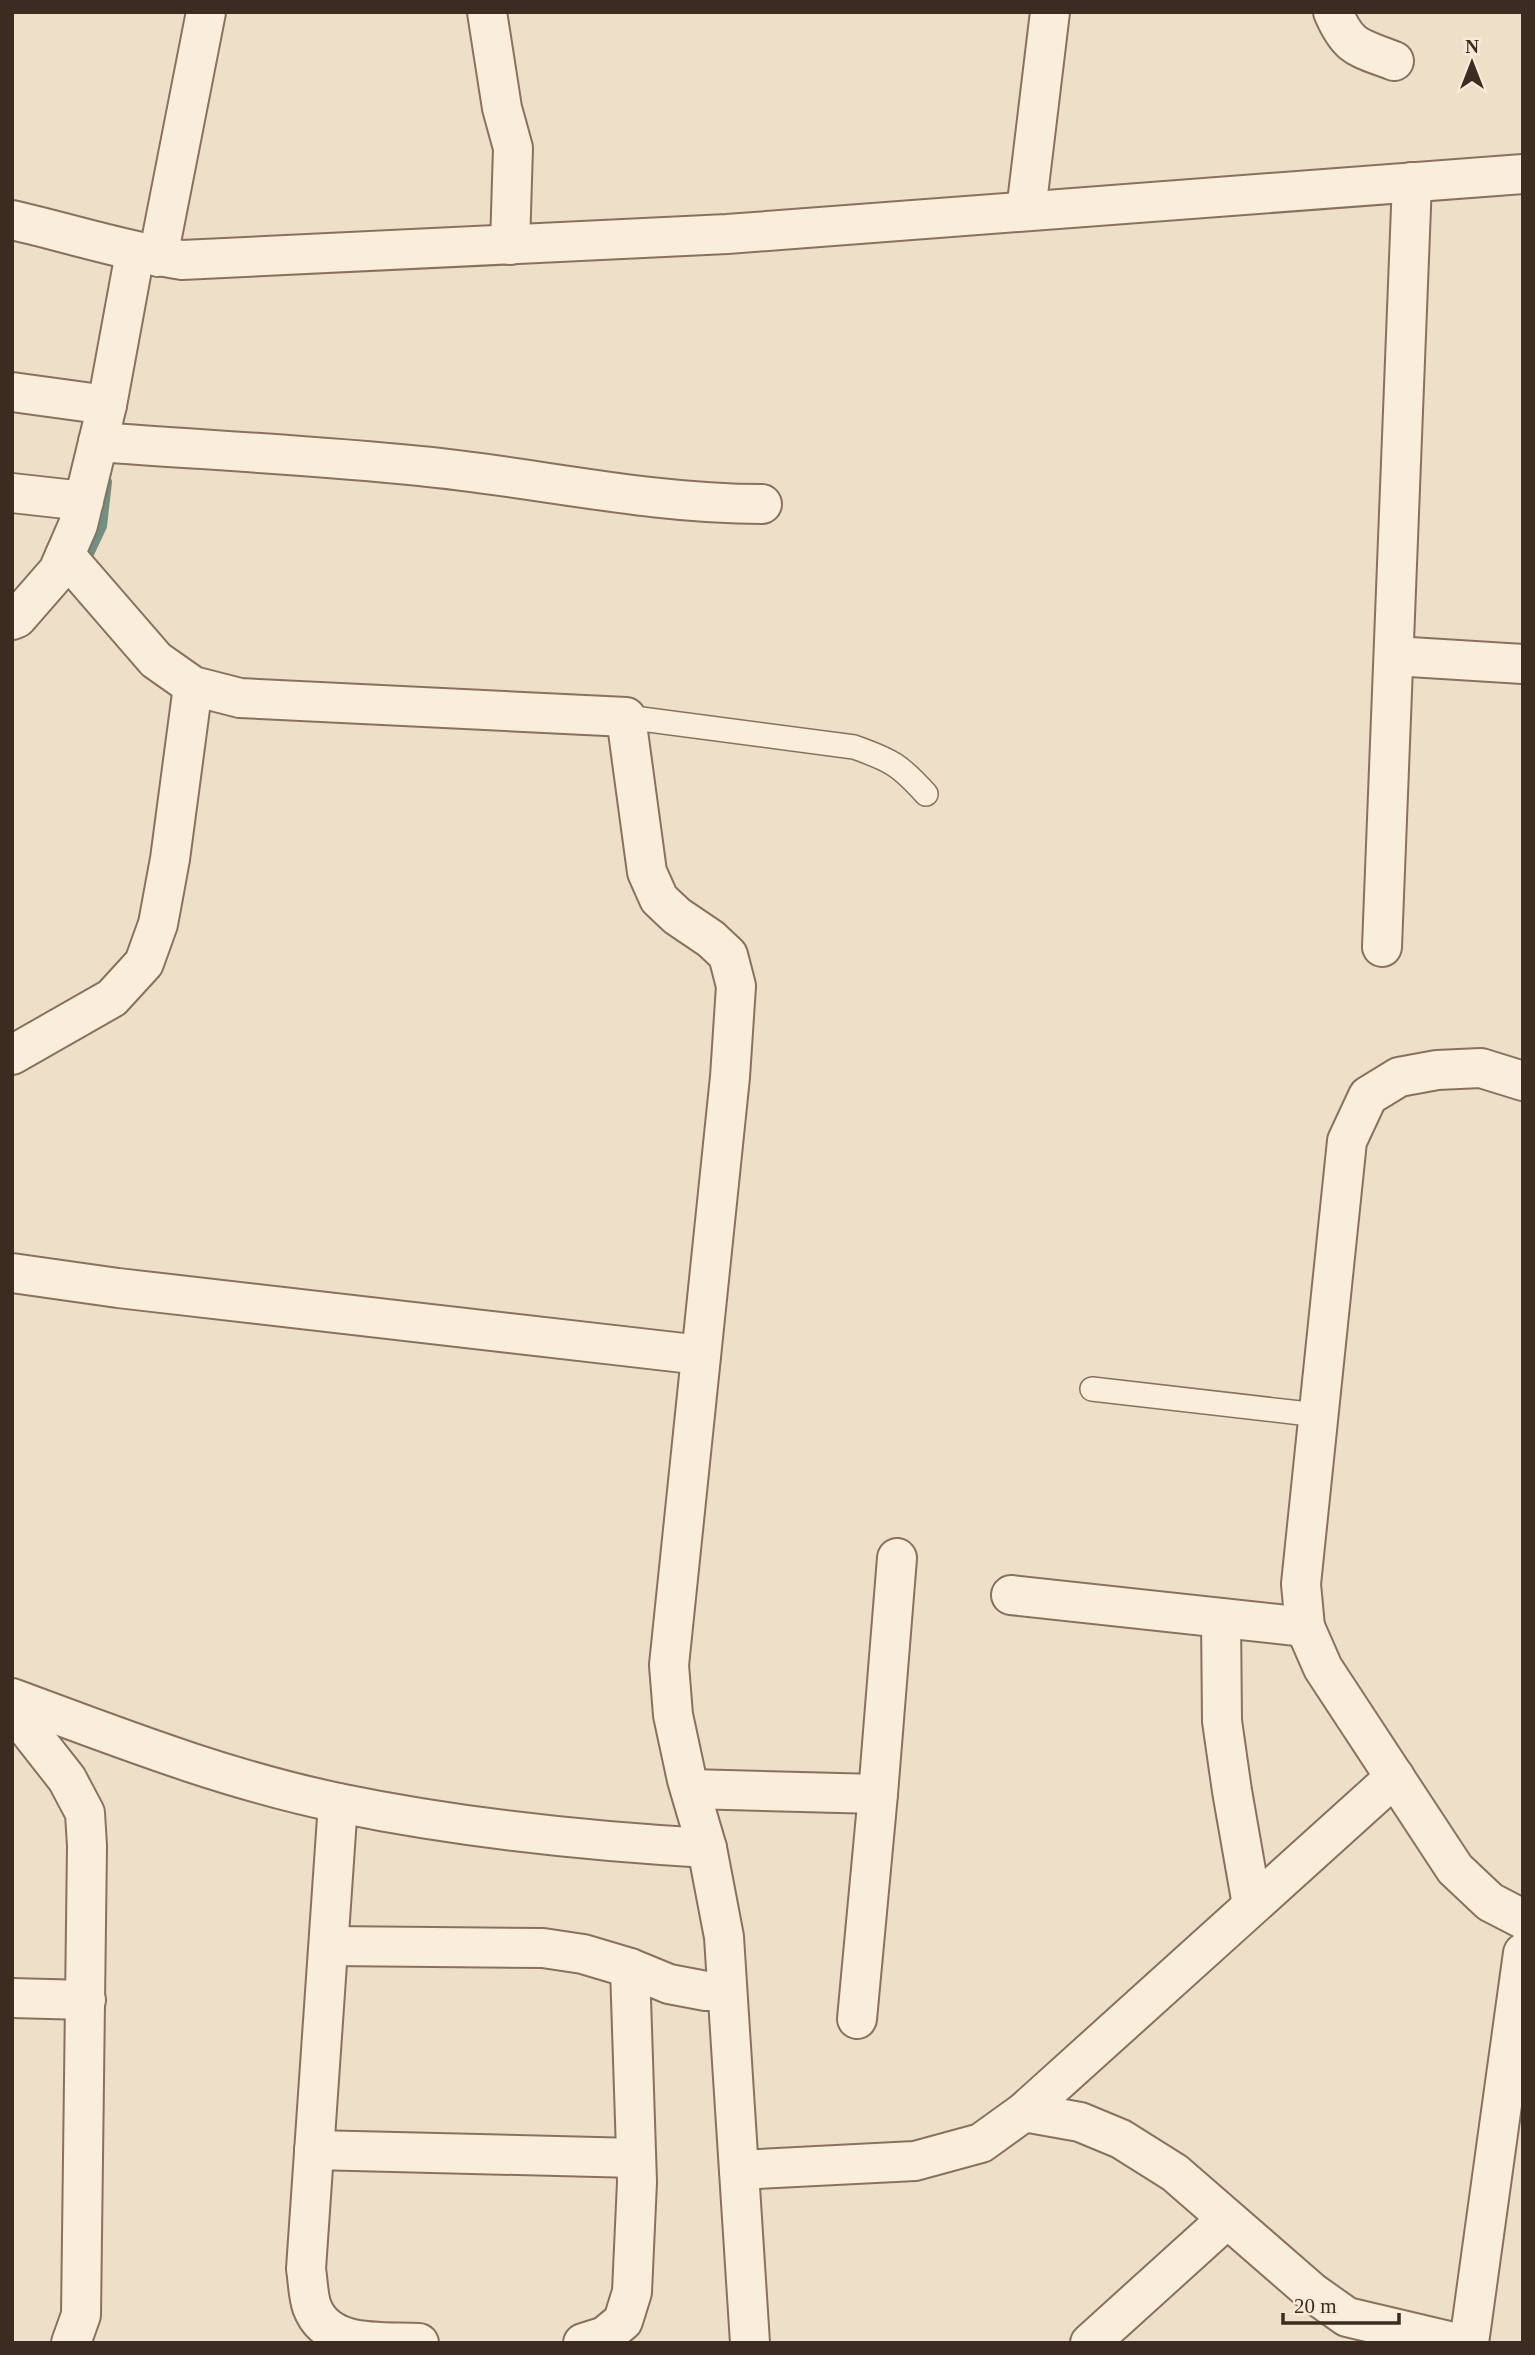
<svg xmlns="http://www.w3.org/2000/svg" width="1535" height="2355" viewBox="0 0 1535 2355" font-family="'Times New Roman',serif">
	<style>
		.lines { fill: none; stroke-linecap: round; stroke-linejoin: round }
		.stream { stroke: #6f9185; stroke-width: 12 }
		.service-casing { stroke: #8a715d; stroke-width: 26 }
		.minor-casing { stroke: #8a715d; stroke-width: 42 }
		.tertiary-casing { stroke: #8a715d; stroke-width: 42 }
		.service { stroke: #f9eddb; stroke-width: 23 }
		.minor { stroke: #f9eddb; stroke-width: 38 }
		.tertiary { stroke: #f9eddb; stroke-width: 38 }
	</style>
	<rect width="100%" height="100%" fill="#eedfc8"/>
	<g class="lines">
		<polyline class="stream" points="86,558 101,526 106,482"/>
		<g class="service-casing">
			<g id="service">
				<path d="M626 717 854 747C891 760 900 765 926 794"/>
				<polyline points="1092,1389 1318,1415"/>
			</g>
		</g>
		<g class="minor-casing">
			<g id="minor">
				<polyline points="487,12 502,108 513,148 510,245"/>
				<path d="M1333 12C1349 49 1358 47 1394 61"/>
				<polyline points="1026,211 1050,12"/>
				<polyline points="158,257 206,12"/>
				<polyline points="12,392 107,405"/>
				<path d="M98 442C205 450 313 455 420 466 534 477 647 504 762 504"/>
				<polyline points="12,493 84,501"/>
				<polyline points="65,555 156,660 193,686 240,698 626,717 647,872 659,899 677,916 711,939 728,955 736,986 730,1077 669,1665 673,1715 687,1780 707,1848 724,1937 750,2343"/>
				<polyline points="1394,656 1523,664"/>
				<polyline points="1382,947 1412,182"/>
				<polyline points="12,1055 112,998 144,963 158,924 170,859 193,686"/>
				<polyline points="1523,1081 1481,1068 1437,1070 1399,1077 1368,1096 1347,1141 1301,1584 1305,1627 1323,1668 1455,1869 1490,1902 1523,1919"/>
				<polyline points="12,1273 118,1288 701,1355"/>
				<polyline points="1011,1595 1305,1627"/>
				<polyline points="1221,1618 1222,1721 1232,1791 1252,1905"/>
				<path d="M12 1698C120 1738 227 1780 339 1803 460 1828 584 1841 707 1848"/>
				<polyline points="12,1709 67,1779 85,1813 87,1846 81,2315 71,2343"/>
				<polyline points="690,1789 878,1794"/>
				<path d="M338 1803 306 2269C308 2281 308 2296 312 2307 328 2349 383 2341 419 2343"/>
				<polyline points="329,1946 543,1948 583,1954 630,1968 669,1984 706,1991 727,1991"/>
				<polyline points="12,1998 86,2000"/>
				<polyline points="857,2019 878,1794 897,1558"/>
				<polyline points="1024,2112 1080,2122 1121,2139 1175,2173 1313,2293 1347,2317 1457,2343"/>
				<polyline points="314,2150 636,2158"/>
				<polyline points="739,2170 915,2161 981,2143 1024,2112 1395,1777"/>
				<polyline points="583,2343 605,2336 623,2321 632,2292 637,2182 630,1968"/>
				<polyline points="1090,2343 1227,2219"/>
				<polyline points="1469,2343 1523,1953"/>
			</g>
		</g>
		<g class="tertiary-casing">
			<g id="tertiary">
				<path d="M12 220C69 233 124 251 182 260L727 234 1523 174"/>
				<polyline points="12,620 17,618 58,571 78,525 107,405 135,253"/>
			</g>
		</g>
		<use href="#service" class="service"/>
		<use href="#minor" class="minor"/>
		<use href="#tertiary" class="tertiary"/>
	</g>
	<rect width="1535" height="2355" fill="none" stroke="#3b2b20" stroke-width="28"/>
	<g transform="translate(1472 63)" stroke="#f6ead7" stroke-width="5" paint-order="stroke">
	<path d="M0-5L12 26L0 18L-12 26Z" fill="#3b2b20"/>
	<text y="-10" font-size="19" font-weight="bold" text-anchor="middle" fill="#3b2b20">N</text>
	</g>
	<path d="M1283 2313v10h116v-10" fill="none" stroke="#3b2b20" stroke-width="3.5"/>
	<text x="1294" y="2313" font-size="21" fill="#3b2b20" stroke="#f6ead7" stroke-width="5" paint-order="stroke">20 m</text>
</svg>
